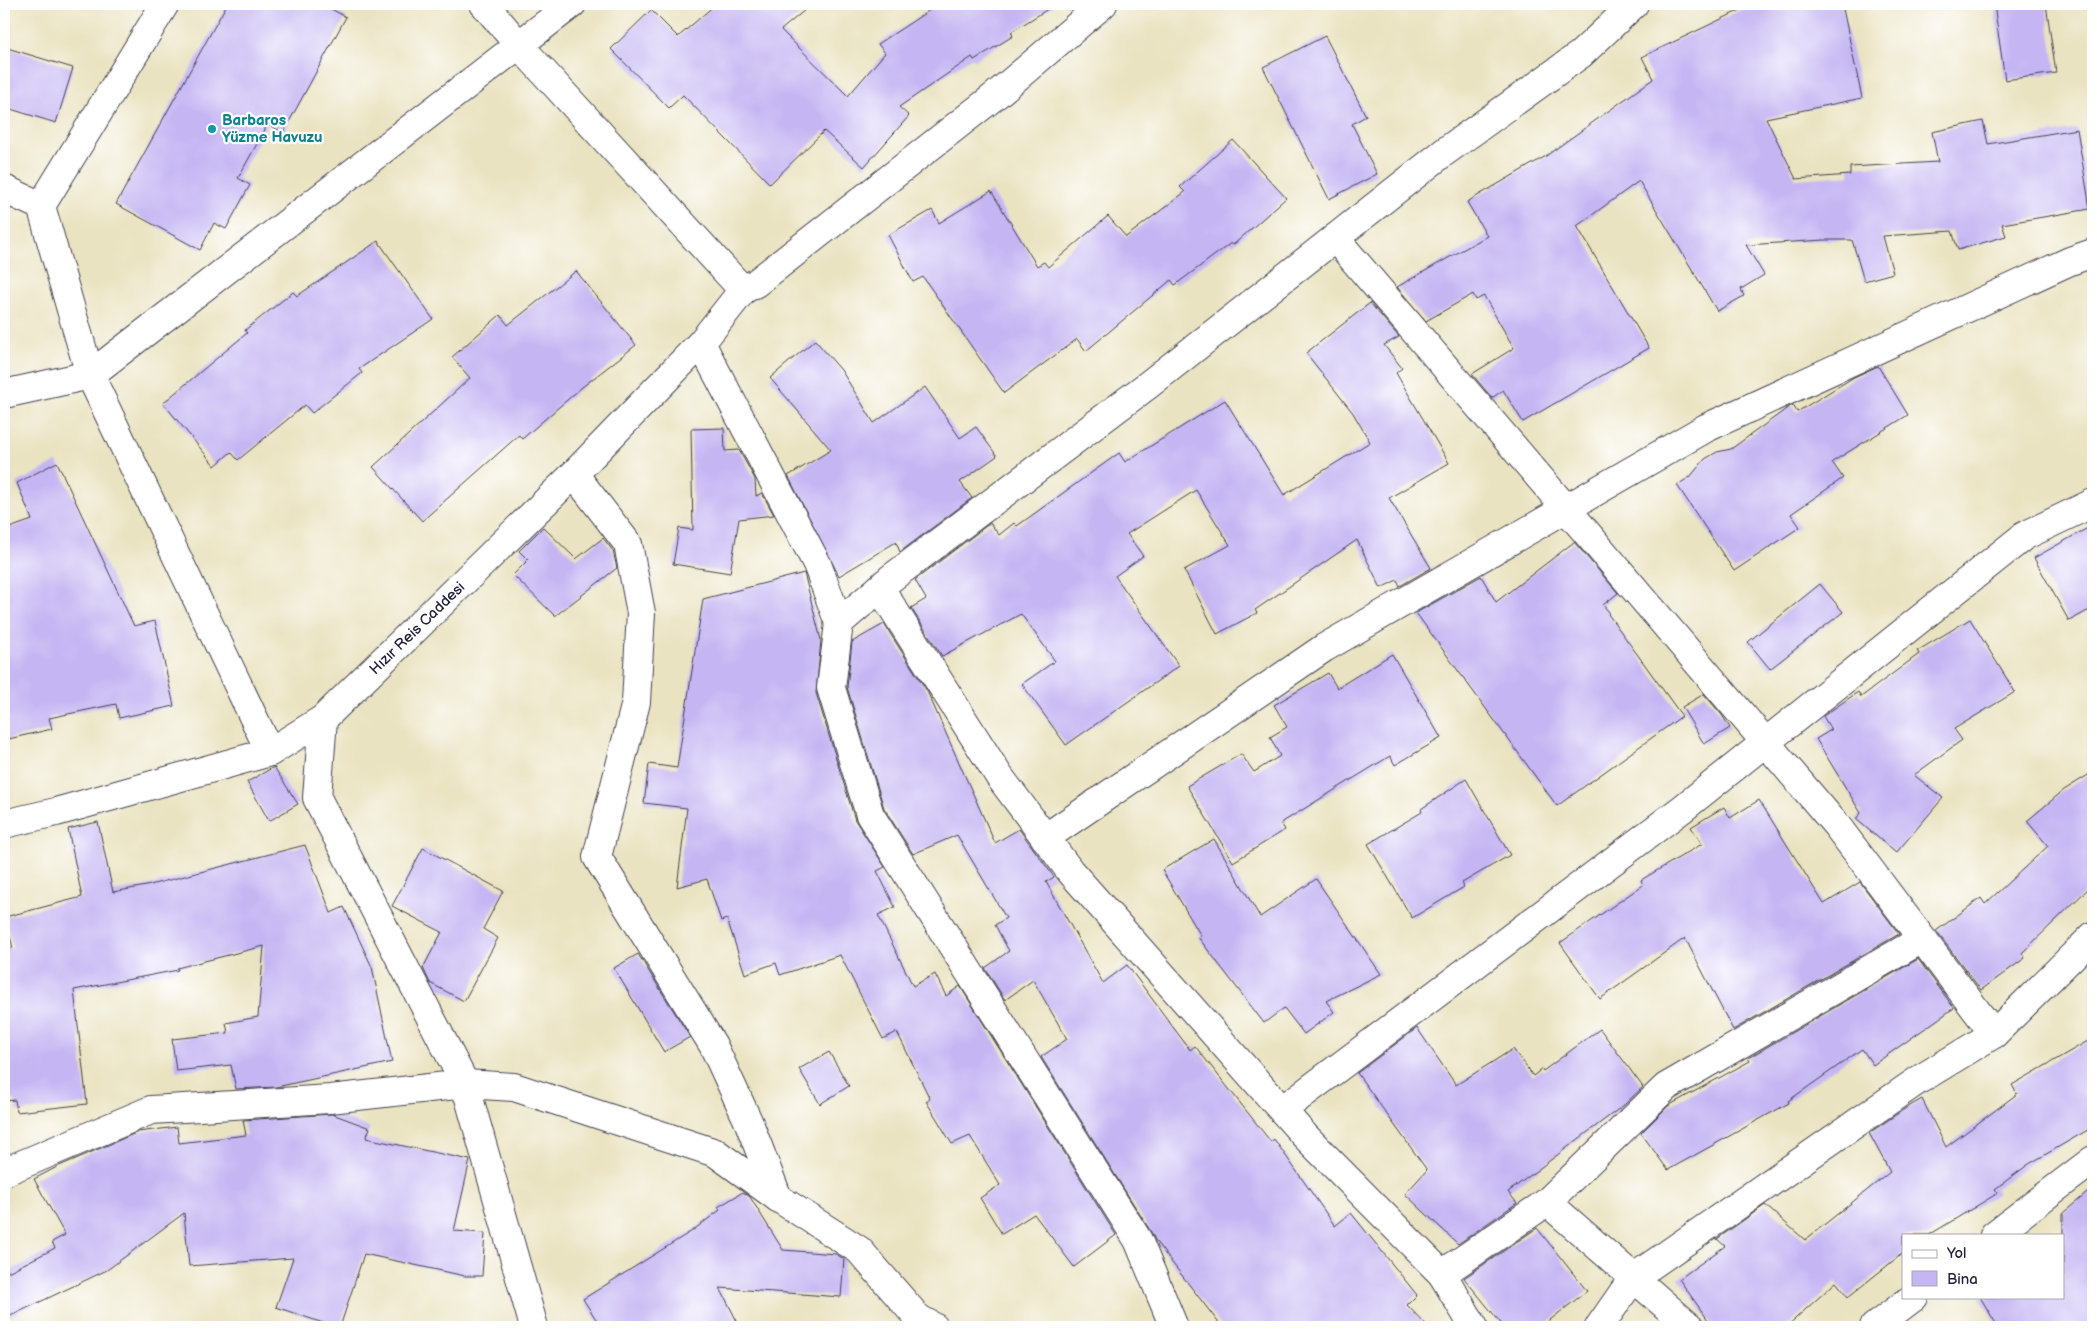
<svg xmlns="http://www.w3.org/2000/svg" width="2097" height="1331" viewBox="0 0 2097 1331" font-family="'Balsamiq Sans',sans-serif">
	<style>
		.building { fill: #c5b6f3 }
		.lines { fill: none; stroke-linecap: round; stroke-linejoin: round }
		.minor-casing { stroke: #403f4f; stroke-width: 30 }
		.minor { stroke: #fff; stroke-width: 28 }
		.culture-dot { fill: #0f9aa8; stroke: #fff; stroke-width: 2 }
		.labels { text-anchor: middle; stroke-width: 4.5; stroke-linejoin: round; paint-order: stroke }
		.culture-label { font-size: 15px; font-weight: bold; fill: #0d838f; stroke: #fff; text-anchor: start }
		.street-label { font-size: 15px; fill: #22223b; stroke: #fff }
	</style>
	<rect width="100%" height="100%" fill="#fff"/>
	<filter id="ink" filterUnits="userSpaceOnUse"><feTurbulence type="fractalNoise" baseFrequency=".02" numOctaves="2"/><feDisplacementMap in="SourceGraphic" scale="10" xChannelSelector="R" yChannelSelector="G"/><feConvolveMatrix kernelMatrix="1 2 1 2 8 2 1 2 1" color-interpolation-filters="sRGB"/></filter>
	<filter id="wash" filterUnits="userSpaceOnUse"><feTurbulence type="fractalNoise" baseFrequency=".0096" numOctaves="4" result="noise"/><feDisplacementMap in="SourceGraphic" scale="20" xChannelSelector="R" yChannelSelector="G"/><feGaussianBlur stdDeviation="1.12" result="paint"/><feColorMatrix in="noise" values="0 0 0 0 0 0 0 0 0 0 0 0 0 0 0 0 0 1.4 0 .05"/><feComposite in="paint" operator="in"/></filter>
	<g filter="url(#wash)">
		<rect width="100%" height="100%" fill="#eae3c1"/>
		<g id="blocks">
			<g class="building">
				<polygon points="227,4 322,4 346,17 283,133 268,124 238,178 250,185 226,229 214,223 200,250 116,204"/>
				<polygon points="716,4 812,4 781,30 848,96 885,53 878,44 939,4 1056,4 1011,32 1013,36 974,60 972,57 899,107 909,116 864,167 824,131 770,184 683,95 669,108 611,49 651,10 678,37"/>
				<polygon points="1753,4 1842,4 1862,98 1766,118 1796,179 1850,175 1850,167 1938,162 1932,132 1983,121 1988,144 2077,129 2090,209 2002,224 2006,236 1958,250 1952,231 1883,236 1893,273 1864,281 1852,240 1825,240 1746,245 1764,275 1741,289 1744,296 1717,311 1639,181 1577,226 1649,348 1523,422 1503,390 1492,398 1472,374 1514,348 1484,296 1476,300 1473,294 1426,321 1397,287 1487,236 1467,202 1546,156 1653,79 1642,57"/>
				<polygon points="1994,4 2046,4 2056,73 2005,80"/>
				<polygon points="1325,36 1366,116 1352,124 1377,174 1329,199 1263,67"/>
				<polygon points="4,47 73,68 56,123 4,107"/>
				<polygon points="1233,140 1286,198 1233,245 1231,243 1175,285 1171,280 1086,351 1077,339 1004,393 923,277 913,282 888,235 932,210 939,223 991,191 1037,266 1044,262 1048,267 1108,216 1126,237 1185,192 1180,187"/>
				<polygon points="378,241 433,319 359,369 362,373 312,413 305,405 238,460 231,452 215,466 163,403 247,333 245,330 293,292 297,296"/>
				<polygon points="576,271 636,345 581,388 522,439 519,435 422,521 373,467 470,378 452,357 500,315 508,325"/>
				<polygon points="1370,303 1399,337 1384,345 1402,368 1396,373 1449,463 1389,498 1431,568 1400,586 1397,580 1381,588 1357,540 1255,610 1257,613 1217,634 1184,570 1230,545 1196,490 1127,534 1143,556 1115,576 1179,666 1066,745 1022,684 1055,661 1021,614 942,656 911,608 926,599 915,580 990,523 999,535 1014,523 1017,526 1119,453 1125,462 1225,400 1284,495 1370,442 1353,413 1306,353"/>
				<polygon points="815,340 841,370 874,423 925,387 960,438 976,427 997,456 960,482 972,498 900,552 896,542 839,576 788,476 831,450 770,378"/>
				<polygon points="1878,366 1908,415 1832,462 1843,478 1791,514 1800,527 1734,571 1677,485 1690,477 1705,459 1717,452 1731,449 1789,407 1793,405 1797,412 1854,377"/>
				<polygon points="724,428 725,451 739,450 755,479 756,496 762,493 774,515 739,519 730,573 673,564 679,528 693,530 691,429"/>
				<polygon points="57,462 134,626 155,621 174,706 119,718 116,704 49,718 52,729 4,740 4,530 32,520 17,483"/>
				<polygon points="2093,525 2093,608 2069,621 2034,558"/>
				<polygon points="543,527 576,559 603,538 613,551 617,568 555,616 513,575 528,560 519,551"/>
				<polygon points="1574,542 1618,593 1603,605 1609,612 1608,614 1682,716 1557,806 1416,613 1481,576 1496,602"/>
				<polygon points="804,573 821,640 816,693 855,820 885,867 877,871 895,907 878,915 913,986 935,974 946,996 960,986 1116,1235 1074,1267 1034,1214 1002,1234 980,1198 1000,1185 970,1136 952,1144 926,1101 930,1099 897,1032 883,1039 840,955 780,975 776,963 745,974 727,919 721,921 707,879 677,887 687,808 644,803 649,764 677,768 703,599"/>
				<polygon points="1820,584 1843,612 1770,669 1748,642"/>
				<polygon points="1970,619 2015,692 1954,729 1962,740 1914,775 1943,798 1896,853 1856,819 1861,813 1816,739 1831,730 1823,716 1858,692 1861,697 1919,654 1917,651"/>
				<polygon points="884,624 927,691 995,843 1019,829 1054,877 1046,882 1103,983 1127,965 1190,1050 1195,1046 1271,1142 1274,1139 1335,1226 1351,1213 1417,1295 1407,1305 1428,1327 1222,1327 1156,1242 1151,1232 1041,1057 1067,1039 1033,980 1005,1000 985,968 1009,951 995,925 1006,918 957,835 913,854 884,808 847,687 852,642"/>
				<polygon points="1392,654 1441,738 1395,765 1390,756 1281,823 1285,830 1233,862 1187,786 1241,754 1254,772 1280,756 1270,737 1287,727 1274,705 1328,673 1337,688"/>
				<polygon points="1704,694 1722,715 1730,728 1704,744 1682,707"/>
				<polygon points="274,767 298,804 269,821 247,782"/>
				<polygon points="2093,772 2093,884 2022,953 2025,958 1981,990 1936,931 1981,898 1985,904 2048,846 2027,821 2064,790"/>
				<polygon points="1466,779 1510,855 1462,883 1464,887 1412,918 1368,844 1422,812 1421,809"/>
				<polygon points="1759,800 1824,904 1860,882 1899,934 1733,1030 1685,938 1600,999 1560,943 1643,885 1641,880 1702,844 1691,827 1724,807 1730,818"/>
				<polygon points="98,822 113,892 146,886 305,845 331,913 344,907 372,967 392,1062 276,1087 236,1089 231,1065 176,1071 172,1039 228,1033 226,1023 258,1017 264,946 177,968 178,970 74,990 87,1104 17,1112 15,1100 4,1101 4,948 13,948 5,917 82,897 68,829"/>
				<polygon points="1214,839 1260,917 1316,879 1381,974 1326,1001 1334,1012 1304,1034 1284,1008 1264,1023 1198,937 1201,936 1162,870"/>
				<polygon points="423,848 503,891 483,929 498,938 464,1001 430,983 423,968 442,932 392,906"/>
				<polygon points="638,954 690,1037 664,1052 614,968"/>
				<polygon points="1918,959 1954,1008 1873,1065 1862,1049 1788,1101 1789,1103 1668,1170 1641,1133 1668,1106 1750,1061 1748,1058"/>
				<polygon points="1417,1028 1456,1085 1513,1049 1533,1076 1542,1069 1543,1071 1600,1029 1643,1087 1624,1105 1508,1192 1517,1203 1458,1244 1405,1194 1427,1170 1357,1073"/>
				<polygon points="2093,1038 2093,1127 2029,1164 1995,1189 1998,1193 1929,1235 1903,1235 1903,1253 1848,1297 1836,1282 1786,1327 1713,1327 1679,1279 1725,1246 1717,1239 1765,1205 1805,1240 1890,1172 1869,1133 1906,1108 1922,1099 1946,1147 2017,1094 2012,1085"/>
				<polygon points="829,1052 849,1086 820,1104 799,1069"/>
				<polygon points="332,1114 370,1128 366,1138 470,1160 454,1231 485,1233 482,1276 465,1276 364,1254 340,1327 335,1327 276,1307 293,1258 189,1266 184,1213 107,1270 4,1319 4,1274 55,1248 52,1242 65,1235 34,1179 57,1167 138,1132 177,1127 179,1143 246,1135 243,1120"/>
				<polygon points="2093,1188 2093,1327 1998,1327 1980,1297 2063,1297 2063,1213"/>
				<polygon points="743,1192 750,1197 783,1250 836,1254 844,1259 841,1297 720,1288 740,1327 601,1327 583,1299 692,1231 720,1210 718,1207"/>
				<polygon points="1537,1228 1587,1291 1541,1327 1504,1327 1464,1278"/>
			</g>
		</g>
	</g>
	<g filter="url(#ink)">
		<use href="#blocks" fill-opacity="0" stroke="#403f4f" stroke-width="1"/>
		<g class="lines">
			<g class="minor-casing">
				<g id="minor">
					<polyline points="165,4 41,206 90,375 270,752"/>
					<polyline points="484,4 518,44 743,290"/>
					<polyline points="4,189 41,206"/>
					<polyline points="1335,238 1837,826 1994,1034"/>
					<polyline points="701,343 817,564 839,623"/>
					<polyline points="4,394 90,375 572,4"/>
					<polyline points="574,474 628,544 641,613 636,702 597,857 713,1045 749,1123 778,1198"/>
					<polyline points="880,588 999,776 1070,871 1305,1136 1442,1274 1474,1327"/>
					<polyline points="323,719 317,798 465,1084 534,1327"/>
					<polyline points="4,824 56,812 270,752 323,719 574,474 701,343 743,290 756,283 996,95 1103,4"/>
					<polyline points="1045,838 1324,648 1706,428 2070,261 2093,253"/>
					<polyline points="1282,1110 1682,809 2024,536 2093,503"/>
					<polyline points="4,1172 151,1110 330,1099 465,1084 514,1087 716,1153 778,1198 859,1250 918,1318 934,1327"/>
					<polyline points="1547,1202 1690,1327"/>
					<polyline points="1994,1235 2093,1160"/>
					<polyline points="1442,1274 1547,1202 1666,1087 1922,939"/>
					<polyline points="1174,1327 1138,1240 870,815 831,688 839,623 890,579 1148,385 1443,153 1581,54 1634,4"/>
					<polyline points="1599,1327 1633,1278 1917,1081 1994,1034 2093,936"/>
					<polyline points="1874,1327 1914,1297"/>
				</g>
			</g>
			<use href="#minor" class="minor"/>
		</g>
	</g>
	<circle class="culture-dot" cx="212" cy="129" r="5"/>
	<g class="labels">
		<g class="culture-label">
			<text x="222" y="125">Barbaros<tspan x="222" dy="17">Yüzme Havuzu</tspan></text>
		</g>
		<g class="street-label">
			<text transform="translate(417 628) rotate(-44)" y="5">Hızır Reis Caddesi</text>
		</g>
	</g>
	<rect width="2097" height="1331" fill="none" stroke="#fff" stroke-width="20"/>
	<rect x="1902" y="1234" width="162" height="65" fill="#ffffff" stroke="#a7a7b1"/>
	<rect x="1912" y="1250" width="25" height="8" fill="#ffffff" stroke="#a7a7b1"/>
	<text x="1947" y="1258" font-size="15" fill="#22223b">Yol</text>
	<rect x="1912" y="1271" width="25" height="15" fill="#c5b6f3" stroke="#a7a7b1"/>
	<text x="1947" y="1284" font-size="15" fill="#22223b">Bina</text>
</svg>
